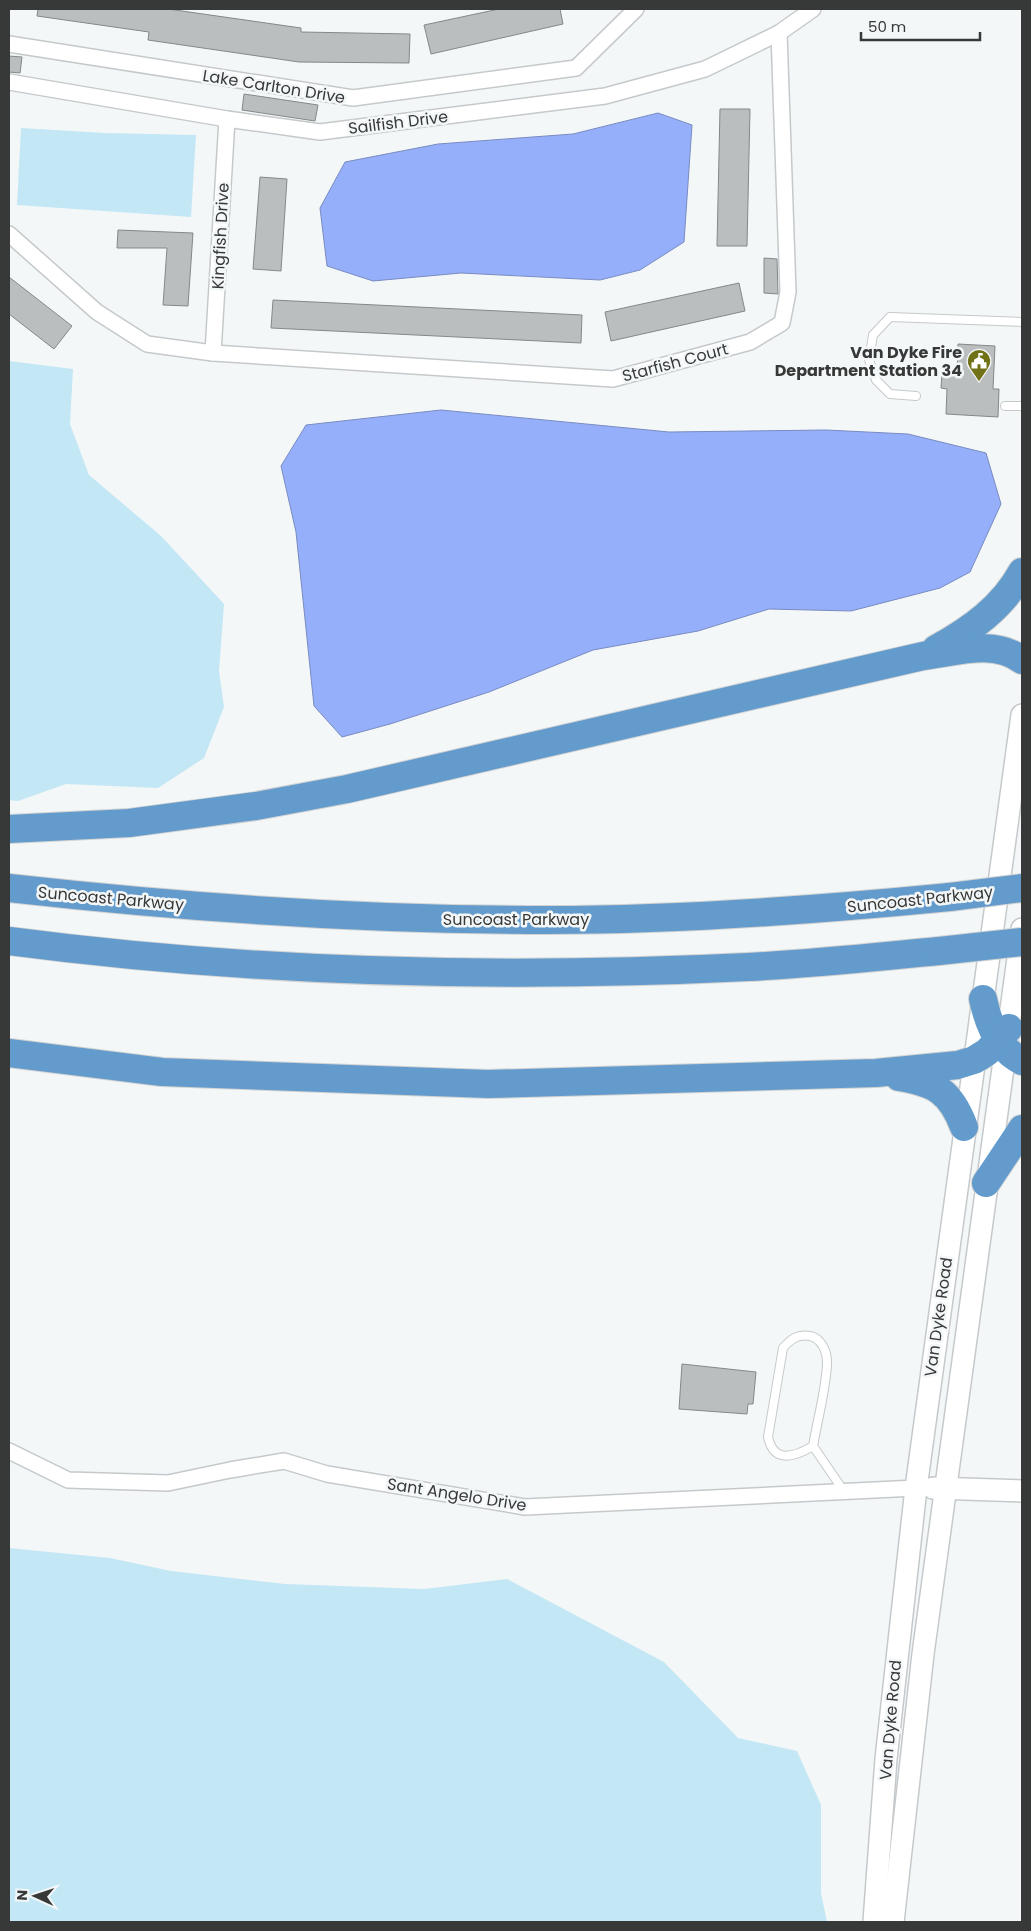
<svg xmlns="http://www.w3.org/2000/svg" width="1031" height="1931" viewBox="0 0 1031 1931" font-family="Poppins,sans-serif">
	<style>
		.green { fill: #c4e7f5 }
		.water { fill: #95affb; stroke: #798bc0 }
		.building { fill: #babebe; stroke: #848888 }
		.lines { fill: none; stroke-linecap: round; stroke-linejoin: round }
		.lane-casing { stroke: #c6c9cb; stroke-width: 10 }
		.street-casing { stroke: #c6c9cb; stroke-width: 18 }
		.secondary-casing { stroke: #c6c9cb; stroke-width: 24 }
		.highway-casing { stroke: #d3d3d3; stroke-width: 30 }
		.lane { stroke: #fff; stroke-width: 8 }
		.street { stroke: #fff; stroke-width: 15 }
		.secondary { stroke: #fff; stroke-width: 21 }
		.highway { stroke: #639bcd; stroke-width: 28 }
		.highway-bridge-casing { stroke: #d3d3d3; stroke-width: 30; stroke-linecap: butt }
		.highway-bridge { stroke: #639bcd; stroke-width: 28 }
		.labels { text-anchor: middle; stroke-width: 5; stroke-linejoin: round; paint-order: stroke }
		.street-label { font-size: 16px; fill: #373838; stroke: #f3f7f8 }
		.poi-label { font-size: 16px; font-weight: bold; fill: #373838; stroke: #f3f7f8; text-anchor: end }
	</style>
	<rect width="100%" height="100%" fill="#f3f7f8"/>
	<g class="green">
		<polygon points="21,128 105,133 196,135 191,217 17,205"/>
		<polygon points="9,361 73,369 70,424 89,475 161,536 224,604 219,671 224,707 204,758 158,788 66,784 18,801 9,800"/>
		<polygon points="9,1548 110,1558 171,1571 285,1584 424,1589 507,1579 664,1662 738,1738 797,1751 821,1805 821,1893 827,1922 9,1922"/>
	</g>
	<g class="water">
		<polygon points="658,113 692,125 684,242 640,270 600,280 461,273 373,281 327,266 320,208 345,162 438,144 573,134"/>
		<polygon points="441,410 669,432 826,430 908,434 986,453 1001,504 970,572 940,588 851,611 769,609 698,631 593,650 489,692 390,724 342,737 314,706 296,532 281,466 306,425"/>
	</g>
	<g class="building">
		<polygon points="38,9 168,9 301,28 301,32 410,34 409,63 299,62 148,40 149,32 37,16"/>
		<polygon points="499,9 560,9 563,24 431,54 424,25"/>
		<polygon points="9,56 22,57 20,73 9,72"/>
		<polygon points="244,94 318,105 315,121 242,110"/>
		<polygon points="720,109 750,109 747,246 717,246"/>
		<polygon points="260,177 287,179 281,271 253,269"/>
		<polygon points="118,230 193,233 188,306 163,305 167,248 117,248"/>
		<polygon points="764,258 777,259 778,294 764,293"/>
		<polygon points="9,277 72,326 54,349 9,314"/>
		<polygon points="739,283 745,311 611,341 605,312"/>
		<polygon points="273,300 582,315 581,343 271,328"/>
		<polygon points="958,344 995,346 993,389 999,389 998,417 946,414 947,389 941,388 942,374 957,375"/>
		<polygon points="682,1364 756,1372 753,1404 748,1404 747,1414 679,1409"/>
	</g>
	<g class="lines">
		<g class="lane-casing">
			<g id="lane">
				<polyline points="916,396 890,394 876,380 869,360 873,335 890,317 1022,322"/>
				<polyline points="1005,406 1022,406"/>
				<path d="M813 1446C796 1456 774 1465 768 1437L783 1348C791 1339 797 1334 810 1336 821 1338 827 1351 827 1362 827 1385 817 1422 813 1446L843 1490"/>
			</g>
		</g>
		<g class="street-casing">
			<g id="street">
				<polyline points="9,44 353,98 576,68 636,9"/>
				<polyline points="9,82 227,119 320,132 605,96 705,69 779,33 813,9"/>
				<polyline points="9,234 97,312 147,344 213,353 613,379 750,342 782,323 788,292 779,33"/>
				<polyline points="213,353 227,119"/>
				<polyline points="9,1451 68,1480 168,1483 230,1470 284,1461 327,1474 525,1507 916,1488"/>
			</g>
		</g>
		<g class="secondary-casing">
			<g id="secondary">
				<polyline points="933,1488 1022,1491"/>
				<polyline points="874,1922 886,1759 916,1488 1022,715"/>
				<polyline points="893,1922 923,1654 1022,929"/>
			</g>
		</g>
		<g class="highway-casing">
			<g id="highway">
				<path d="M936 649C971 630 1003 607 1022 572"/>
				<path d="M9 829 129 823 256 806 347 789 923 656C956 652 994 639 1022 660"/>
				<path d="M9 888C188 908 367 920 548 920 682 920 816 910 950 897"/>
				<path d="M9 941C253 973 501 979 748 967 811 964 875 957 939 951"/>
				<path d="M983 999C988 1023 999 1050 1022 1061"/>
				<polyline points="9,1053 162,1072 488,1084 876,1073 958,1065 974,1060 987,1052 1009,1028"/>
				<path d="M899 1077C936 1083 951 1092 964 1127"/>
				<polyline points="986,1183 1022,1129"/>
			</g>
		</g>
		<use href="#lane" class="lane"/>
		<use href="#street" class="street"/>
		<use href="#secondary" class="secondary"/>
		<use href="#highway" class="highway"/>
		<g class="highway-bridge-casing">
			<g id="highway-bridge">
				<polyline points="950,897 1022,888"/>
				<polyline points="939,951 1022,942"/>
			</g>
		</g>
		<use href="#highway-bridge" class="highway-bridge"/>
	</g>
	<defs>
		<g id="civic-pin" transform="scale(1.25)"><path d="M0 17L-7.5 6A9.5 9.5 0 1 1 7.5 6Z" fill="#717217" stroke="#f3f7f8"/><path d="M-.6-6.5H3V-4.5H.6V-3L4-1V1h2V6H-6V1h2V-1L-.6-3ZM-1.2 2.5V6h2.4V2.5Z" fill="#fff"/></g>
	</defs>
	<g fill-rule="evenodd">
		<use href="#civic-pin" x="979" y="361"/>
	</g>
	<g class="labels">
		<g class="street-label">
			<text transform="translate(274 86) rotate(9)" y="6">Lake Carlton Drive</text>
			<text transform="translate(398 122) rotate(-7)" y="6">Sailfish Drive</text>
			<text transform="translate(220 236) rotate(-87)" y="6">Kingfish Drive</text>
			<text transform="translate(675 362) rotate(-15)" y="6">Starfish Court</text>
			<text transform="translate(111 898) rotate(5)" y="6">Suncoast Parkway</text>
			<text transform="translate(920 899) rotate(-6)" y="6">Suncoast Parkway</text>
			<text x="516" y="925">Suncoast Parkway</text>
			<text transform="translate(938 1317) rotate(-82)" y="6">Van Dyke Road</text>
			<text transform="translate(457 1494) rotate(9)" y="6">Sant Angelo Drive</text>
			<text transform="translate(890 1720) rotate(-85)" y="6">Van Dyke Road</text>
		</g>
		<g class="poi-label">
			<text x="962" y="358">Van Dyke Fire<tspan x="962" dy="18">Department Station 34</tspan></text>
		</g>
	</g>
	<rect width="1031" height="1931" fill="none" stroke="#373838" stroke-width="20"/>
	<g transform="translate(35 1896) rotate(273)" stroke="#f3f7f8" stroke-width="4" paint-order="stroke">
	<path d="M0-4L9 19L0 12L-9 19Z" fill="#373838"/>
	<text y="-8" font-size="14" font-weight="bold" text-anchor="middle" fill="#373838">N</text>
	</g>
	<path d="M861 32v8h119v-8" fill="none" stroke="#373838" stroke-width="2.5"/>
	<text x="868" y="32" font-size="15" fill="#373838" stroke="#f3f7f8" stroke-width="4" paint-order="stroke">50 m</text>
</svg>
